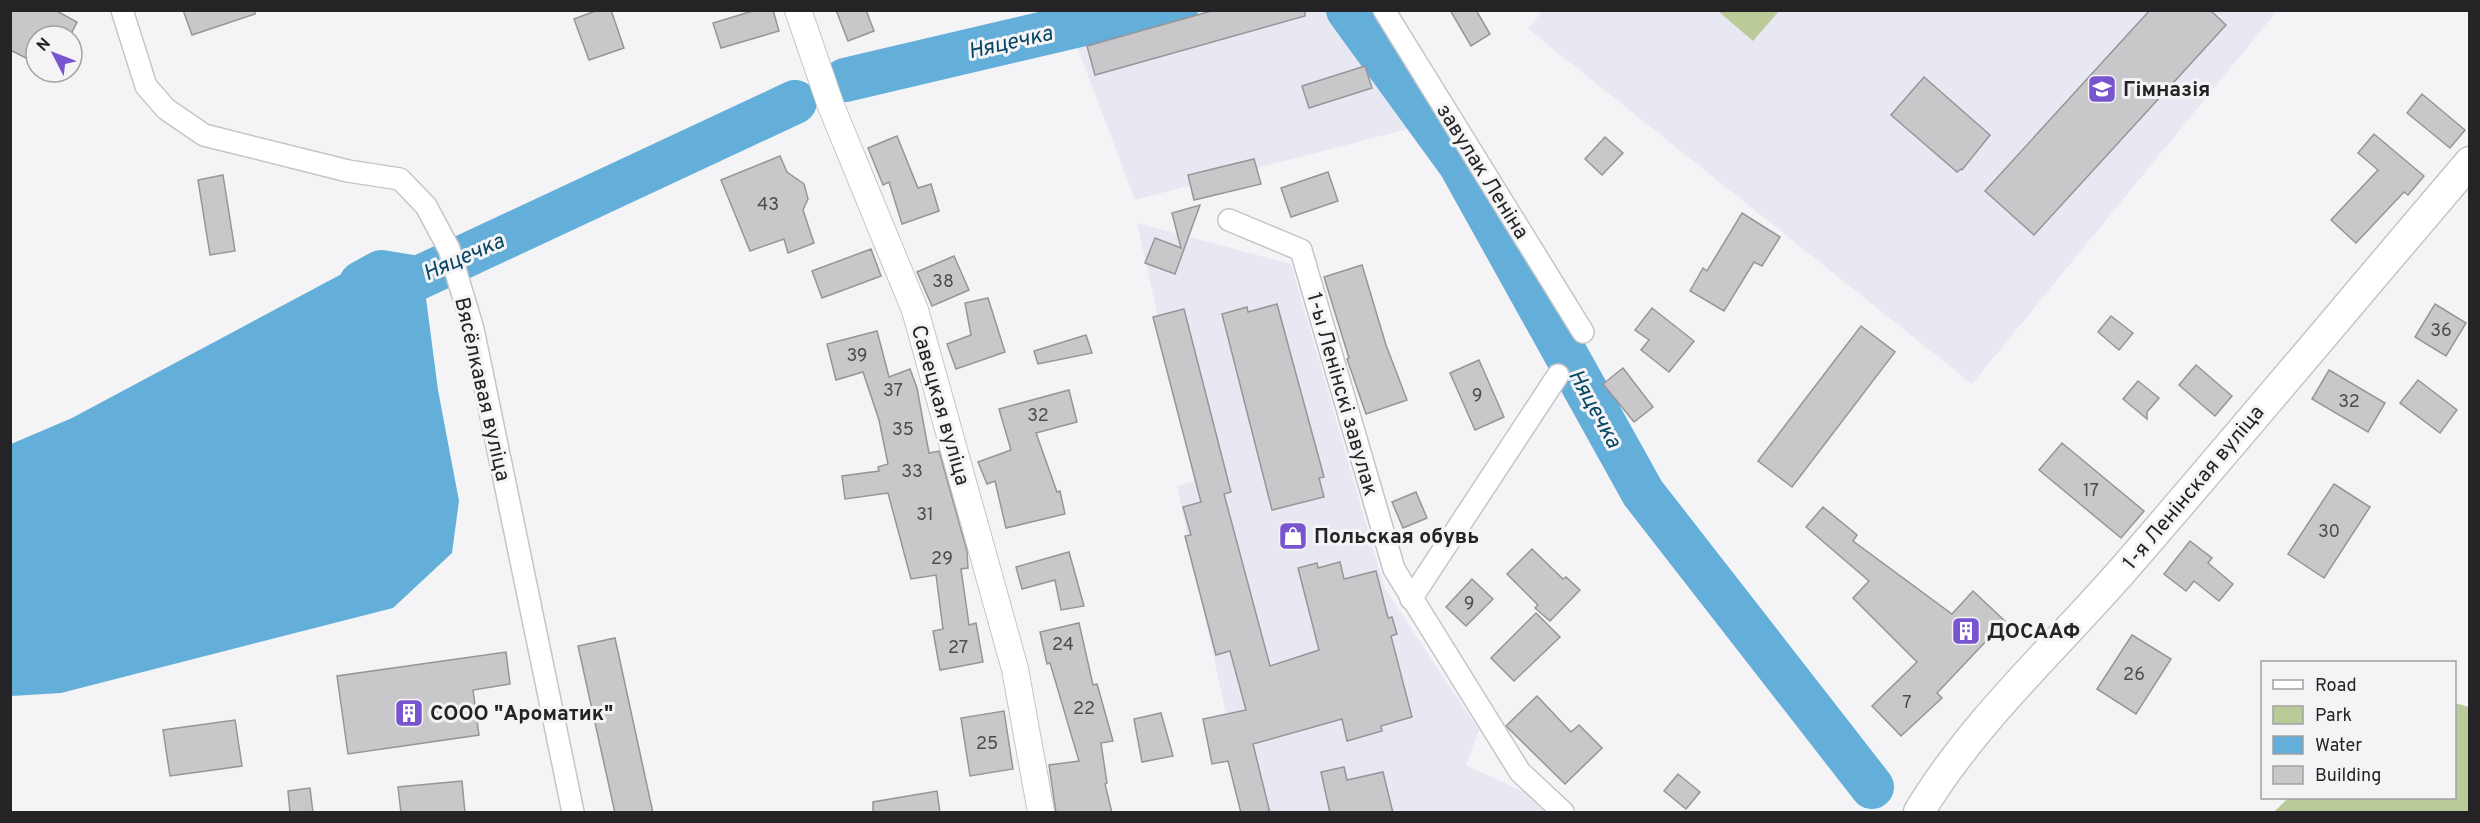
<svg xmlns="http://www.w3.org/2000/svg" width="2480" height="823" viewBox="0 0 2480 823" font-family="Overpass,sans-serif">
	<style>
		.built { fill: #e8e8f2 }
		.green { fill: #baca98 }
		.water { fill: #64afd9 }
		.lines { fill: none; stroke-linecap: round; stroke-linejoin: round }
		.canal { stroke: #64afd9; stroke-width: 26 }
		.river { stroke: #64afd9; stroke-width: 44 }
		.building { fill: #c8c7ca; stroke: #969597; stroke-width: 1.5 }
		.minor-casing { stroke: #c5c5c8; stroke-width: 24 }
		.tertiary-casing { stroke: #c5c5c8; stroke-width: 28 }
		.secondary-casing { stroke: #c5c5c8; stroke-width: 33 }
		.minor { stroke: #fff; stroke-width: 21 }
		.tertiary { stroke: #fff; stroke-width: 26 }
		.secondary { stroke: #fff; stroke-width: 30 }
		.labels { text-anchor: middle; stroke-width: 6; stroke-linejoin: round; paint-order: stroke }
		.number-label { font-size: 18px; fill: #4d4d4f }
		.poi-label { font-size: 21px; font-weight: bold; fill: #242426; stroke: #f4f4f7; text-anchor: start }
		.street-label { font-size: 21px; fill: #242426; stroke: #f4f4f7 }
		.water-label { font-size: 22px; font-style: italic; fill: #074663; stroke: #f4f4f7 }
	</style>
	<rect width="100%" height="100%" fill="#f4f4f7"/>
	<g class="built">
		<polygon points="1543,10 2277,11 1972,384 1528,29"/>
		<polygon points="1111,11 1363,11 1427,124 1135,200 1076,44"/>
		<polygon points="1137,223 1291,264 1385,589 1479,730 1466,765 1526,793 1547,812 1247,812 1177,486 1194,481"/>
	</g>
	<g class="green">
		<polygon points="1718,11 1779,11 1753,41"/>
		<polygon points="2455,703 2469,707 2469,812 2274,812 2288,798 2454,798"/>
	</g>
	<polygon class="water" points="381,253 424,283 438,390 459,501 452,553 393,608 61,693 11,696 11,444 72,418"/>
	<g class="lines">
		<polyline class="canal" points="1083,10 1088,23"/>
		<g class="river">
			<polyline points="1348,10 1460,164 1643,493 1872,787"/>
			<polyline points="845,80 1088,23 1141,22 1176,10"/>
			<polyline points="361,283 381,272 418,278 795,102"/>
		</g>
	</g>
	<g class="building">
		<polygon points="10,10 55,10 77,22 70,36 36,36 36,63 10,50"/>
		<polygon points="183,10 255,10 255,14 192,35"/>
		<polygon points="598,10 611,10 624,48 589,60 574,19"/>
		<polygon points="756,10 773,10 779,31 721,48 713,23"/>
		<polygon points="836,10 866,10 874,31 848,41"/>
		<polygon points="1215,10 1305,10 1305,16 1095,75 1087,46"/>
		<polygon points="1450,10 1476,10 1490,34 1471,46"/>
		<polygon points="2150,10 2210,10 2226,25 2034,235 1985,191"/>
		<polygon points="1365,66 1372,88 1309,108 1302,86"/>
		<polygon points="1924,77 1990,135 1962,170 1961,169 1957,172 1891,115"/>
		<polygon points="2422,94 2465,130 2450,148 2407,113"/>
		<polygon points="2374,134 2424,176 2408,195 2404,192 2356,243 2331,220 2378,170 2358,153"/>
		<polygon points="897,136 918,188 931,184 939,211 902,224 889,182 883,185 868,148"/>
		<polygon points="1605,137 1623,153 1602,175 1585,159"/>
		<polygon points="780,156 787,172 804,184 808,199 803,210 814,243 788,253 784,239 750,251 721,180"/>
		<polygon points="1254,159 1261,184 1194,200 1188,175"/>
		<polygon points="1328,172 1338,201 1291,217 1281,188"/>
		<polygon points="223,175 235,251 210,255 198,180"/>
		<polygon points="1200,205 1175,274 1145,263 1155,238 1181,248 1172,213"/>
		<polygon points="1742,213 1780,237 1762,266 1754,262 1724,311 1690,291 1703,268 1707,271"/>
		<polygon points="871,249 881,276 822,298 812,271"/>
		<polygon points="954,256 969,290 932,306 917,272"/>
		<polygon points="1362,265 1386,345 1407,400 1366,414 1347,359 1349,358 1324,277"/>
		<polygon points="988,298 1005,352 956,369 947,344 971,335 965,303"/>
		<polygon points="1277,304 1324,477 1319,478 1324,497 1272,510 1222,314 1247,307 1248,312"/>
		<polygon points="2435,304 2466,323 2446,356 2415,337"/>
		<polygon points="1652,308 1694,341 1669,372 1641,350 1649,340 1635,330"/>
		<polygon points="1184,309 1231,492 1224,494 1270,666 1319,650 1298,568 1317,563 1318,568 1340,562 1344,579 1376,571 1388,618 1392,617 1397,634 1391,636 1412,717 1381,726 1382,731 1347,741 1342,719 1253,744 1270,813 1241,813 1228,761 1212,764 1203,719 1246,710 1230,651 1216,655 1185,536 1191,535 1183,507 1201,502 1153,317"/>
		<polygon points="2111,316 2133,333 2119,350 2098,332"/>
		<polygon points="1861,326 1895,352 1792,487 1758,461"/>
		<polygon points="877,331 889,377 910,369 917,388 929,453 939,451 967,551 968,568 961,569 969,625 976,623 983,662 940,670 933,631 943,629 936,575 911,579 888,493 845,499 842,476 879,471 878,467 888,464 879,420 863,372 836,380 827,344"/>
		<polygon points="1086,335 1092,353 1038,364 1034,351"/>
		<polygon points="1479,360 1504,417 1475,430 1450,373"/>
		<polygon points="2196,365 2232,396 2215,416 2179,385"/>
		<polygon points="1623,368 1653,407 1634,422 1603,384"/>
		<polygon points="2329,370 2385,403 2368,432 2312,399"/>
		<polygon points="2418,380 2457,410 2440,433 2400,403"/>
		<polygon points="2138,381 2159,398 2147,412 2147,419 2123,399"/>
		<polygon points="1069,390 1077,422 1036,433 1057,492 1060,491 1065,514 1006,528 995,481 987,484 978,462 1011,450 999,409"/>
		<polygon points="2062,443 2144,511 2121,538 2039,470"/>
		<polygon points="2334,484 2370,507 2324,578 2288,554"/>
		<polygon points="1416,492 1427,518 1403,528 1392,502"/>
		<polygon points="1823,507 1857,535 1853,541 1952,614 1973,591 2005,621 1937,693 1942,698 1901,736 1872,706 1917,662 1853,598 1869,581 1806,527"/>
		<polygon points="2190,541 2212,558 2208,563 2233,584 2219,601 2194,581 2186,591 2164,574"/>
		<polygon points="1532,549 1563,579 1566,577 1580,590 1550,621 1535,608 1538,605 1507,574"/>
		<polygon points="1069,552 1084,606 1061,610 1055,580 1022,589 1016,567"/>
		<polygon points="1472,579 1493,599 1466,626 1446,607"/>
		<polygon points="1536,613 1560,637 1514,681 1491,658"/>
		<polygon points="1079,623 1093,685 1097,684 1113,741 1101,743 1107,783 1105,784 1112,813 1056,813 1049,765 1079,761 1050,663 1047,664 1040,632"/>
		<polygon points="2132,635 2171,659 2136,714 2097,689"/>
		<polygon points="615,638 653,813 615,813 578,646"/>
		<polygon points="506,652 510,684 473,690 479,735 348,754 337,676"/>
		<polygon points="1537,696 1571,732 1579,725 1602,748 1565,784 1506,726"/>
		<polygon points="1004,711 1013,769 970,776 961,718"/>
		<polygon points="1161,713 1173,756 1142,762 1134,719"/>
		<polygon points="235,720 242,766 170,776 163,730"/>
		<polygon points="1344,767 1347,780 1383,772 1393,813 1330,813 1321,772"/>
		<polygon points="1678,774 1700,792 1686,809 1664,791"/>
		<polygon points="462,781 465,813 401,813 398,787"/>
		<polygon points="310,788 313,813 290,813 288,791"/>
		<polygon points="937,791 940,813 873,813 873,802"/>
	</g>
	<g class="lines">
		<g class="minor-casing">
			<g id="minor">
				<polyline points="122,10 146,86 166,109 204,135 348,171 400,179 426,206 449,249 473,329 573,812"/>
				<polyline points="1384,10 1583,332"/>
				<polyline points="1229,220 1301,250 1394,569 1520,772 1563,812"/>
				<polyline points="1411,599 1558,375"/>
			</g>
		</g>
		<g class="tertiary-casing">
			<polyline id="tertiary" points="798,10 831,106 915,310 1015,669 1041,812"/>
		</g>
		<g class="secondary-casing">
			<path id="secondary" d="M1919 812C1973 722 2054 649 2123 570 2240 435 2354 298 2470 162"/>
		</g>
		<use href="#minor" class="minor"/>
		<use href="#tertiary" class="tertiary"/>
		<use href="#secondary" class="secondary"/>
	</g>
	<defs>
		<g id="school-square" transform="scale(1.5)"><rect x="-9" y="-9" width="18" height="18" rx="4" fill="#7855cf" stroke="#f4f4f7"/><path d="M0-5L7-2L0 1L-7-2ZM-4 1L0 2.5L4 1V4Q0 6-4 4Z" fill="#fff"/></g>
		<g id="shop-square" transform="scale(1.5)"><rect x="-9" y="-9" width="18" height="18" rx="4" fill="#7855cf" stroke="#f4f4f7"/><path d="M-5-2.5h2.3a2.7 3.5 0 0 1 5.4 0H5L5.5 6h-11ZM-1.5-2.5h3a1.5 2.3 0 0 0-3 0Z" fill="#fff"/></g>
		<g id="building-square" transform="scale(1.5)"><rect x="-9" y="-9" width="18" height="18" rx="4" fill="#7855cf" stroke="#f4f4f7"/><path d="M-4-6H4V6H1V3H-1V6H-4ZM-2.5-4.3h1.7v1.8h-1.7ZM.8-4.3h1.7v1.8H.8ZM-2.5-1h1.7V.8h-1.7ZM.8-1h1.7V.8H.8Z" fill="#fff"/></g>
	</defs>
	<g fill-rule="evenodd">
		<use href="#school-square" x="2102" y="89"/>
		<use href="#shop-square" x="1293" y="536"/>
		<use href="#building-square" x="1966" y="631"/>
		<use href="#building-square" x="409" y="713"/>
	</g>
	<g class="labels">
		<g class="number-label">
			<text x="768" y="210">43</text>
			<text x="943" y="287">38</text>
			<text x="2441" y="336">36</text>
			<text x="857" y="361">39</text>
			<text x="893" y="396">37</text>
			<text x="1477" y="401">9</text>
			<text x="2349" y="407">32</text>
			<text x="1038" y="421">32</text>
			<text x="903" y="435">35</text>
			<text x="912" y="477">33</text>
			<text x="2091" y="496">17</text>
			<text x="925" y="520">31</text>
			<text x="2329" y="537">30</text>
			<text x="942" y="564">29</text>
			<text x="1469" y="609">9</text>
			<text x="1063" y="650">24</text>
			<text x="958" y="653">27</text>
			<text x="2134" y="680">26</text>
			<text x="1907" y="708">7</text>
			<text x="1084" y="714">22</text>
			<text x="987" y="749">25</text>
		</g>
		<g class="poi-label">
			<text x="2123" y="96">Гімназія</text>
			<text x="1314" y="543">Польская обувь</text>
			<text x="1987" y="638">ДОСААФ</text>
			<text x="430" y="720">СООО "Ароматик"</text>
		</g>
		<g class="street-label">
			<text transform="translate(1483 171) rotate(58)" y="7">завулак Леніна</text>
			<text transform="translate(483 389) rotate(77)" y="7">Вясёлкавая вуліца</text>
			<text transform="translate(1343 394) rotate(74)" y="7">1-ы Ленінскі завулак</text>
			<text transform="translate(941 405) rotate(74)" y="7">Савецкая вуліца</text>
			<text transform="translate(2193 487) rotate(-50)" y="7">1-я Ленінская вуліца</text>
		</g>
		<g class="water-label">
			<text transform="translate(1010 41) rotate(-13)" y="8">Няцечка</text>
			<text transform="translate(463 256) rotate(-24)" y="8">Няцечка</text>
			<text transform="translate(1596 408) rotate(61)" y="8">Няцечка</text>
		</g>
	</g>
	<rect width="2480" height="823" fill="none" stroke="#242426" stroke-width="24"/>
	<rect x="2261" y="661" width="195" height="138" fill="#f4f4f7" stroke="#a1a1a3" stroke-width="1.5"/>
	<rect x="2273" y="680" width="30" height="9" fill="#ffffff" stroke="#a1a1a3" stroke-width="1.5"/>
	<text x="2315" y="691" font-size="18" fill="#242426">Road</text>
	<rect x="2273" y="706" width="30" height="18" fill="#baca98" stroke="#a1a1a3" stroke-width="1.5"/>
	<text x="2315" y="721" font-size="18" fill="#242426">Park</text>
	<rect x="2273" y="736" width="30" height="18" fill="#64afd9" stroke="#a1a1a3" stroke-width="1.5"/>
	<text x="2315" y="751" font-size="18" fill="#242426">Water</text>
	<rect x="2273" y="766" width="30" height="18" fill="#c8c7ca" stroke="#a1a1a3" stroke-width="1.5"/>
	<text x="2315" y="781" font-size="18" fill="#242426">Building</text>
	<g transform="translate(54 54) rotate(312)"><circle r="28" fill="#f4f4f7" stroke="#a1a1a3" stroke-width="1.5"/>
	<path d="M0-4.5L10 22L0 15L-10 22Z" fill="#7855cf"/>
	<text y="-9" font-size="16" font-weight="bold" text-anchor="middle" fill="#242426">N</text>
	</g>
</svg>
